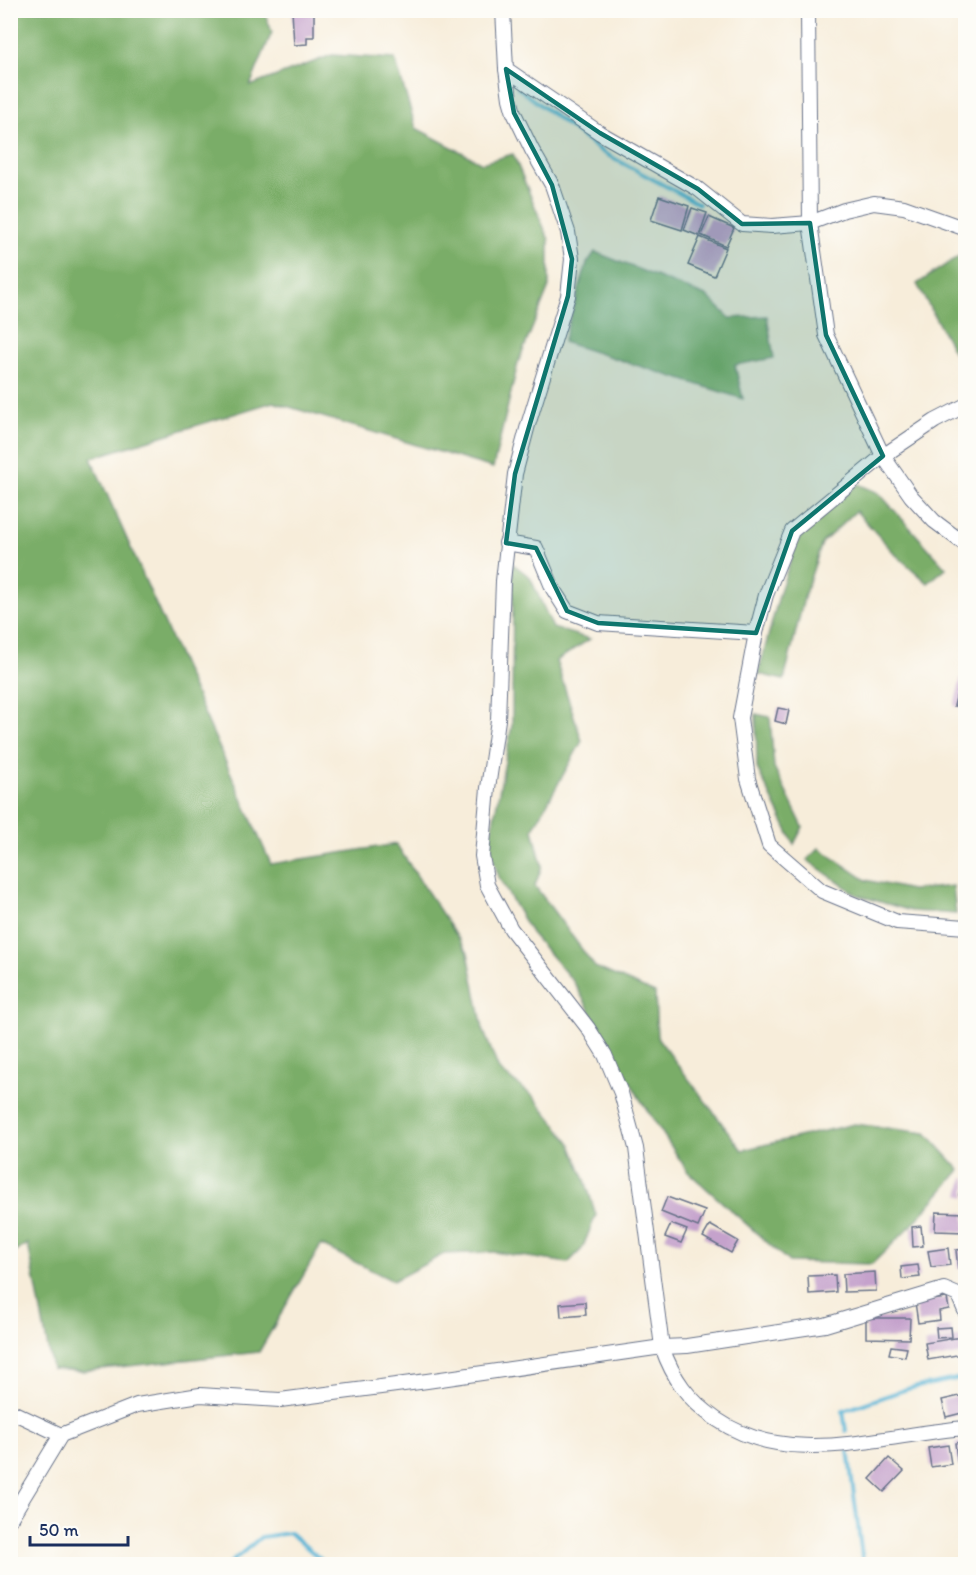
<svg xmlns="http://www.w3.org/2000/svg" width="976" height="1575" viewBox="0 0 976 1575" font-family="Itim,sans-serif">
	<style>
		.forest { fill: #7aad68; stroke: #4a6e63; stroke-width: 1.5 }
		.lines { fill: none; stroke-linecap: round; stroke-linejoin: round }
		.stream { stroke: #57b4d5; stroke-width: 4 }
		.building { fill: #c5a2cc }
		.minor-casing { stroke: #687289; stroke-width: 16 }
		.minor { stroke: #fff; stroke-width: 14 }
		.marked { fill: #0f766e; fill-opacity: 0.2; stroke: #0f766e; stroke-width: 4.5; stroke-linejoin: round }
	</style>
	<rect width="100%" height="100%" fill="#fdfcf7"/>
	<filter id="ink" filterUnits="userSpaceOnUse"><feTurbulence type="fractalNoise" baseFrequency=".0167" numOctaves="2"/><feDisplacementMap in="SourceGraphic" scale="12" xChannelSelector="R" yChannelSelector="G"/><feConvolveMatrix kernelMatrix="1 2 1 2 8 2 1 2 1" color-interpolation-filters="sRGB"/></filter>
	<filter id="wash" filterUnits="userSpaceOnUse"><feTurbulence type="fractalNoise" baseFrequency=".008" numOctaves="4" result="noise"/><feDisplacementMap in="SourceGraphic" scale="24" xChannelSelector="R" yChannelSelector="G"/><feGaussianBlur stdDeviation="1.35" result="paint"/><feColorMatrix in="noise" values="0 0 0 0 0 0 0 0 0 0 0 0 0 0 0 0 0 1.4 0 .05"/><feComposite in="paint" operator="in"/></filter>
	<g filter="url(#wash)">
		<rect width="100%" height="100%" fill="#f7edda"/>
		<g class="forest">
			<polygon points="11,10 264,11 272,32 250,86 332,55 395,59 416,128 482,163 513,154 549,240 549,287 518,363 493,468 273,402 91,458 271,864 396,844 468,953 483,1029 499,1070 534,1097 570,1142 585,1180 596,1215 582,1249 568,1263 494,1252 444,1254 393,1281 321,1245 259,1352 82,1371 52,1369 28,1244 10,1255"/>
			<polygon points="595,252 708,297 730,318 767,316 774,358 735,365 743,399 563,342 587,263"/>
			<polygon points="965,252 966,371 964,371 917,284"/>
			<polygon points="858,484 879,493 946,568 928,583 896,555 856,511 822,543 805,594 784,680 758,674 781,588 800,535"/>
			<polygon points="513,564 530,577 553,628 590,639 556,661 582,741 533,829 542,866 535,886 595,967 655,993 657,1037 742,1150 854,1124 926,1133 960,1170 913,1224 872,1264 789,1262 688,1172 640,1099 573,981 531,933 499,878 489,844 512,725"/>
			<polygon points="756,714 770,717 774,767 803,827 794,844 757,768"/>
			<polygon points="819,848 866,880 911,890 953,886 956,914 911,911 857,895 807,860"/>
		</g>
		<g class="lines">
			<g class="stream">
				<polyline points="518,88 602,152 699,204"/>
				<polyline points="846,1431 843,1411 907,1389 966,1377"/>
				<polyline points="848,1450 863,1564"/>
				<polyline points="10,1554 26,1564"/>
				<polyline points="229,1564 261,1537 290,1533 326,1564"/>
				<polyline points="388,1564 398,1563 402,1564"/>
			</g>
		</g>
		<g id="blocks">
			<g class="building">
				<polygon points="292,10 314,10 314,37 307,37 307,44 294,45"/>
				<polygon points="659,196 689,206 682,230 651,220"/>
				<polygon points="692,208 707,213 699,236 684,230"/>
				<polygon points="709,217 734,228 726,246 701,235"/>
				<polygon points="700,237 726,248 714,276 688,265"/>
				<polygon points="966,657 966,708 954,706"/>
				<polygon points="778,708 789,710 786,724 775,721"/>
				<polygon points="963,1178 966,1179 966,1197 959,1195"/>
				<polygon points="667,1197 705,1211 698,1227 661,1212"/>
				<polygon points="936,1212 965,1213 965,1232 935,1231"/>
				<polygon points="671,1224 687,1230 681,1243 665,1237"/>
				<polygon points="710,1225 738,1241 731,1253 703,1237"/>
				<polygon points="921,1226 923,1246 913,1247 912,1227"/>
				<polygon points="948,1248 950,1265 931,1267 928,1251"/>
				<polygon points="966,1249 966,1268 958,1269 956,1250"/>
				<polygon points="918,1265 920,1277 902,1279 901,1267"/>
				<polygon points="875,1272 876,1291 844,1292 843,1274"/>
				<polygon points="835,1275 836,1292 809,1294 808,1276"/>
				<polygon points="947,1298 949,1309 939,1311 940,1320 918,1323 915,1302"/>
				<polygon points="585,1302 586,1315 561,1317 560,1304"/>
				<polygon points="866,1318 910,1318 909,1339 866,1338"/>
				<polygon points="951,1327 952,1337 937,1338 936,1328"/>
				<polygon points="961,1337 963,1354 928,1360 925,1343"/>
				<polygon points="891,1346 907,1348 905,1357 889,1354"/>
				<polygon points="964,1395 966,1412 946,1417 942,1400"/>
				<polygon points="966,1441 966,1465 958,1466 955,1443"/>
				<polygon points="948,1445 951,1464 931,1467 928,1448"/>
				<polygon points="889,1458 904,1471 884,1492 870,1479"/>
			</g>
		</g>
	</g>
	<g filter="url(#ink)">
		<use href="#blocks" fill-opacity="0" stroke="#687289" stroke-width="1.5"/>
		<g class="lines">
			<g class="minor-casing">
				<g id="minor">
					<path d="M503 10 506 69 510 99 514 113 532 150 552 185 568 232 572 259 568 296 528 425 515 474 503 581 498 720 488 788 482 856 487 885 511 929 588 1028 605 1055 621 1093 636 1148 662 1347C673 1378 688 1400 716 1419 790 1470 883 1434 966 1428"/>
					<polyline points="808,10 810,223 826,335 883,456 911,496 934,521 966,545"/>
					<polyline points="506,69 600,133 698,189 742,224 772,226 810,223 844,210 874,203 904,207 966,229"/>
					<polyline points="966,405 935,421 883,456 792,531 766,595 756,633 740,718 748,779 769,845 822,891 897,922 966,927"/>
					<polyline points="506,543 536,548 553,589 567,611 598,623 756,633"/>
					<polyline points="10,1411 61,1435"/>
					<polyline points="10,1519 61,1435 137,1405 200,1395 280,1400 427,1381 662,1347 687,1346 825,1325 944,1289 958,1295 966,1313"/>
				</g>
			</g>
			<use href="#minor" class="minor"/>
		</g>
	</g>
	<path class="marked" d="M506 69 600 133 698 189 742 224 810 223 826 335 883 456 792 531 756 633 598 623 567 611 536 548 506 543 515 474 568 296 572 259 552 185 514 113Z"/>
	<rect width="976" height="1575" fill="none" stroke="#fdfcf7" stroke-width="36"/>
	<path d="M30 1536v9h98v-9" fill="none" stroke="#1b2f5e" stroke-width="3"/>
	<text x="39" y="1536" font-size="18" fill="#1b2f5e" stroke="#fdfcf7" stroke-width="4.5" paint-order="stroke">50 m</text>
</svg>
